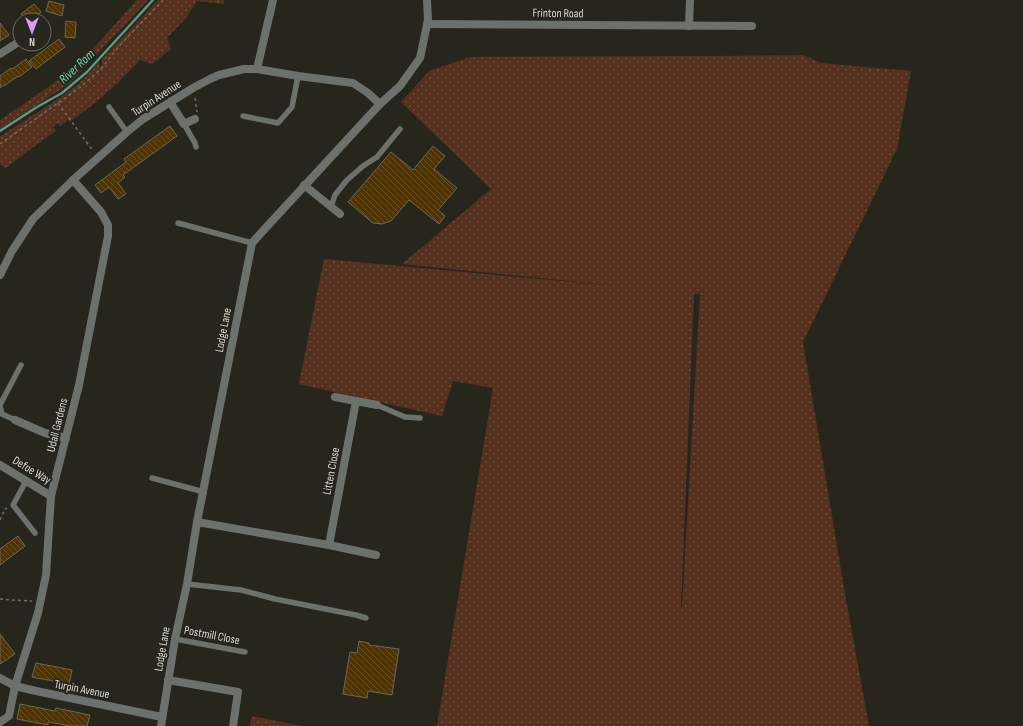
<svg xmlns="http://www.w3.org/2000/svg" width="1023" height="726" viewBox="0 0 1023 726" font-family="'Sofia Sans Condensed',sans-serif">
	<style>
		.grass { fill: url(#grass-dots); fill-rule: evenodd }
		.lines { fill: none; stroke-linecap: round; stroke-linejoin: round }
		.stream { stroke: #589884; stroke-width: 2.5 }
		.building { fill: url(#building-back-hatch); stroke: #6d665d }
		.path { stroke: #6f6f67; stroke-width: 1.5; stroke-dasharray: 3 3; stroke-linecap: butt }
		.lane { stroke: #6d716c; stroke-width: 5.5 }
		.street { stroke: #6d716c; stroke-width: 8 }
		.labels { text-anchor: middle; stroke-width: 4; stroke-linejoin: round; paint-order: stroke }
		.street-label { font-size: 12px; fill: #d5d5cf; stroke: #26261d }
		.water-label { font-size: 13px; font-style: italic; fill: #60dbb5; stroke: #26261d }
	</style>
	<defs>
		<pattern id="grass-dots" width="8" height="8" patternUnits="userSpaceOnUse"><rect width="8" height="8" fill="#56301e"/><path d="M2 2h.1M6 6h.1" fill="none" stroke="#6d4d3e" stroke-width="1.8" stroke-linecap="round"/></pattern>
		<pattern id="building-back-hatch" width="6" height="6" patternUnits="userSpaceOnUse"><rect width="6" height="6" fill="#503400"/><path d="M-1 5l2 2M0 0l6 6M5-1l2 2" fill="none" stroke="#685024"/></pattern>
	</defs>
	<rect width="100%" height="100%" fill="#26261d"/>
	<g class="grass">
		<polygon points="137,0 148,0 126,24 109,41 93,59 69,84 0,129 0,120 70,72 90,52"/>
		<path d="M158 0H224V4L197 1 186 18 167 38 171 49 152 64 140 60 119 82 95 103 71 121 70 122 68 120 60 126 58 123 53 127 56 131 32 148 6 168 0 164V137C23 120 48 107 70 90 81 82 90 72 99 62L100 67 102 65V59Z"/>
		<path d="M803 55 821 63 911 71 897 149 803 342 845 594 869 726H437L493 388 453 381 442 416 299 384 324 259 627 287 402 264 491 189 401 102 429 71 470 57 708 56ZM694 294H700L682 607H681Z"/>
		<polygon points="252,716 302,726 250,726"/>
	</g>
	<g class="lines">
		<polyline class="stream" points="0,131 37,107 62,93 87,72 153,0"/>
	</g>
	<g class="building">
		<polygon points="49,1 64,5 62,16 46,11"/>
		<polygon points="34,4 41,12 30,20 26,20 21,14"/>
		<polygon points="66,21 76,22 75,38 65,37"/>
		<polygon points="0,23 9,35 0,41"/>
		<polygon points="59,39 65,47 36,69 29,61"/>
		<polygon points="26,59 32,67 19,77 18,76 4,86 4,85 0,88 0,76 11,68 12,69"/>
		<polygon points="170,126 177,136 123,175 125,177 118,183 126,194 118,199 109,187 101,193 95,185 126,162 124,159"/>
		<polygon points="433,146 445,156 434,169 457,188 438,210 445,216 439,224 409,200 391,221 382,224 373,223 348,202 391,152 413,170"/>
		<polygon points="18,536 25,546 0,565 0,549"/>
		<polygon points="0,634 15,654 0,664"/>
		<polygon points="359,641 369,643 369,645 399,649 392,695 368,691 367,698 343,694 350,652 357,653"/>
		<polygon points="36,663 72,670 69,684 32,677"/>
		<polygon points="20,704 55,711 56,708 90,715 87,726 71,726 48,722 48,725 17,719"/>
	</g>
	<g class="lines">
		<g class="path">
			<polyline points="195,98 197,112"/>
			<polyline points="58,103 93,151"/>
			<polyline points="0,144 78,89 101,69 120,45 163,0"/>
			<polyline points="0,520 5,509 7,508"/>
			<polyline points="0,599 11,600 32,601"/>
		</g>
		<g class="lane">
			<polyline points="109,107 127,132"/>
			<polyline points="243,116 278,123 292,107 298,76"/>
			<polyline points="184,124 195,143 196,147"/>
			<polyline points="331,207 335,195 347,180 363,166 377,157 400,129"/>
			<polyline points="178,223 252,243"/>
			<polyline points="377,405 405,417 420,418"/>
			<polyline points="15,420 2,414 0,405 21,365"/>
			<polyline points="152,478 204,492"/>
			<polyline points="26,481 13,505 35,533"/>
			<polyline points="187,584 241,590 275,599 356,615 366,618"/>
			<polyline points="175,639 245,652"/>
		</g>
		<g class="street">
			<polyline points="427,24 752,26"/>
			<polyline points="44,26 45,25"/>
			<polyline points="689,26 690,0"/>
			<polyline points="0,54 20,41"/>
			<polyline points="257,69 273,0"/>
			<polyline points="170,102 184,124 195,119"/>
			<polyline points="304,185 340,214"/>
			<polyline points="0,275 12,251 33,219 73,180 127,132 143,119 193,88 210,79 219,75 244,69 257,69 298,76 353,83 368,93 380,104"/>
			<polyline points="335,397 377,405"/>
			<polyline points="15,420 45,433 66,438"/>
			<polyline points="0,465 51,496"/>
			<polyline points="197,522 329,545 376,555"/>
			<polyline points="329,545 356,401"/>
			<polyline points="0,678 15,686 36,691 162,717"/>
			<polyline points="168,680 238,692 233,726"/>
			<polyline points="0,722 9,716 15,686 38,613 46,575 51,496 79,385 108,236 108,225 101,212 73,180"/>
			<polyline points="161,726 175,639 187,584 197,522 252,243 261,233 380,104 400,86 420,58 428,20 427,0"/>
		</g>
	</g>
	<g class="labels">
		<g class="street-label">
			<text transform="translate(558 13) rotate(1)" y="4">Frinton Road</text>
			<text transform="translate(156 98) rotate(-33)" y="4">Turpin Avenue</text>
			<text transform="translate(223 330) rotate(-79)" y="4">Lodge Lane</text>
			<text transform="translate(57 425) rotate(-76)" y="4">Udall Gardens</text>
			<text transform="translate(32 470) rotate(31)" y="4">Defoe Way</text>
			<text transform="translate(331 471) rotate(-79)" y="4">Litten Close</text>
			<text transform="translate(212 635) rotate(11)" y="4">Postmill Close</text>
			<text transform="translate(162 649) rotate(-80)" y="4">Lodge Lane</text>
			<text transform="translate(82 689) rotate(11)" y="4">Turpin Avenue</text>
		</g>
		<g class="water-label">
			<text transform="translate(76 66) rotate(-43)" y="5">River Rom</text>
		</g>
	</g>
	<g transform="translate(32 32) rotate(180)"><circle r="19" fill="#26261d" stroke="#6c6c64"/>
	<path d="M0-3L7 15L0 10L-7 15Z" fill="#d89bf8"/>
	<text y="-6" font-size="11" font-weight="bold" text-anchor="middle" fill="#d5d5cf">N</text>
	</g>
</svg>
